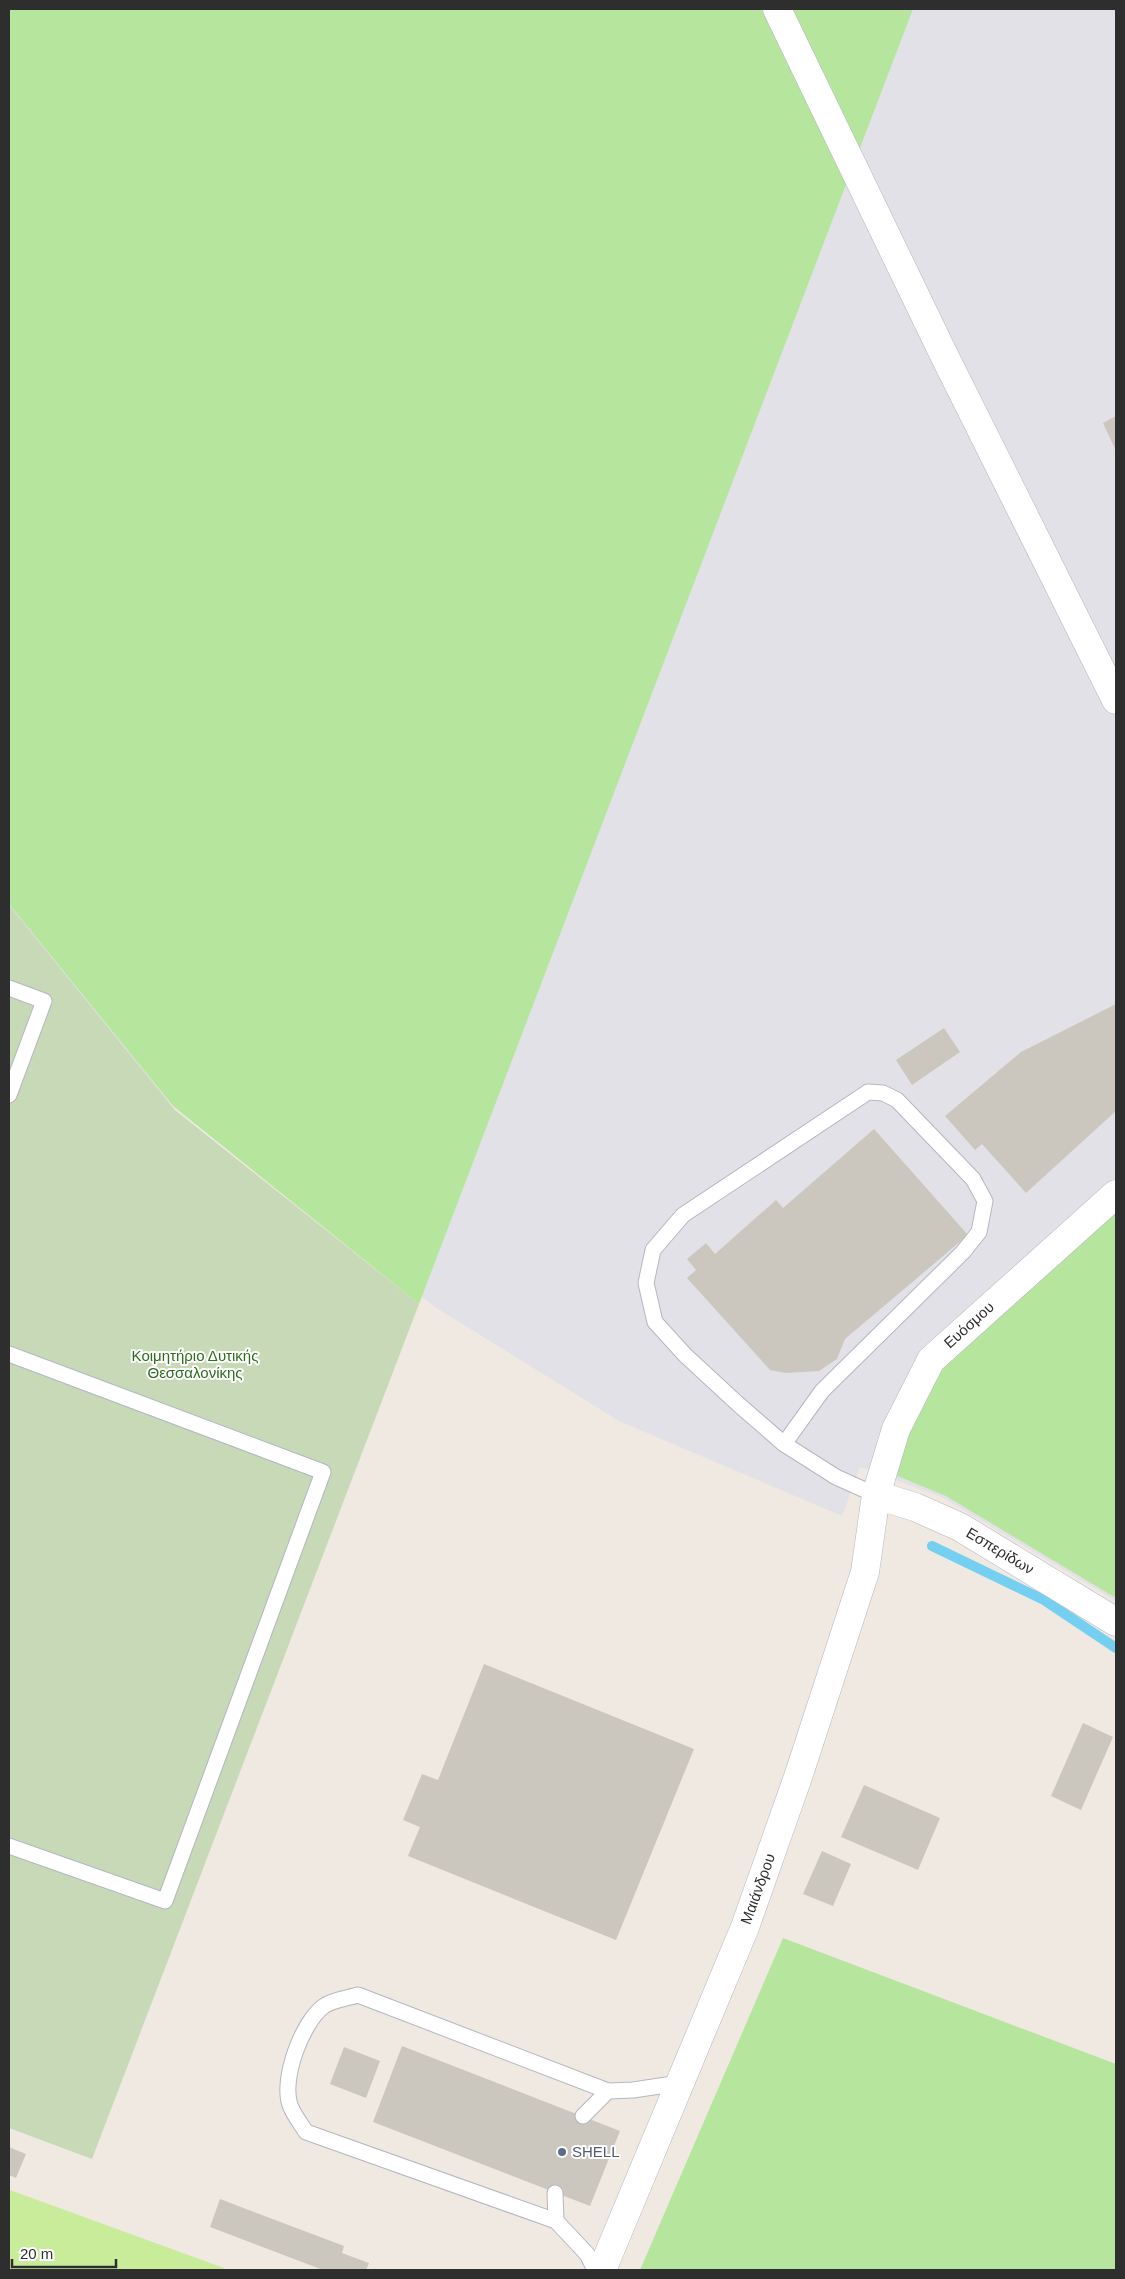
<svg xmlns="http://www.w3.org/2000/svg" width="1125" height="2279" viewBox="0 0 1125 2279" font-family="Helvetica,sans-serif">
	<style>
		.industrial { fill: #e3e1e8 }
		.green { fill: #b6e59e }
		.cemetery { fill: #c8d9b8 }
		.pitch { fill: #c9ec9a }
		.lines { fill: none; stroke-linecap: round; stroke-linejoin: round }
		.stream { stroke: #75cff0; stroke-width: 10 }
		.building { fill: #cbc7bf }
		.service-casing { stroke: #b4b7c1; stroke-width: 17 }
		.minor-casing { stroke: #b4b7c1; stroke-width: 29 }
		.tertiary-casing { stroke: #b4b7c1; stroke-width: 29 }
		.secondary-casing { stroke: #b4b7c1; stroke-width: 29 }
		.service { stroke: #fff; stroke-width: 15 }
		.minor { stroke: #fff; stroke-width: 28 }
		.tertiary { stroke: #fff; stroke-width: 28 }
		.secondary { stroke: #fff; stroke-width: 28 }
		.service-dot { fill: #5c6f8a; stroke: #fff; stroke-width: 2 }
		.labels { text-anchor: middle; stroke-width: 4; stroke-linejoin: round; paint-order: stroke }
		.street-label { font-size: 15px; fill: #2e2e2e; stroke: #fff }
		.park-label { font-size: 15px; fill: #2c6e1b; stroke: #fff }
		.service-label { font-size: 15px; fill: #4e5e75; stroke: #fff; text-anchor: start }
	</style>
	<rect width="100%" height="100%" fill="#efe9e1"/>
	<polygon class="industrial" points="9,9 1116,9 1116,1601 942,1497 860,1467 842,1516 619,1421 435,1307 173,1106 9,927"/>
	<g class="green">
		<polygon points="9,9 913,9 419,1304 173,1106 9,904"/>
		<polygon points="1116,1195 1116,1598 946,1496 895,1475 931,1360"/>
		<polygon points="783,1938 1116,2064 1116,2270 640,2270"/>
	</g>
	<polygon class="cemetery" points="9,905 175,1110 419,1304 92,2159 9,2128"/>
	<polygon class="pitch" points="10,2190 224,2268 223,2270 9,2270"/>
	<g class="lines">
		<polyline class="stream" points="932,1546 1044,1600 1116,1648"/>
	</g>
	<g class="building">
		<polygon points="1116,416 1116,451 1103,423"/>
		<polygon points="1116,1004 1116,1111 1026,1193 982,1144 975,1150 945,1116 1021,1052"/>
		<polygon points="944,1028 960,1052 912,1085 896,1060"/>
		<polygon points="874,1129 968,1235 845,1339 837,1359 819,1371 786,1373 770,1370 687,1278 696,1270 687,1259 706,1243 715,1254 776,1200 783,1208"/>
		<polygon points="484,1664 694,1749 616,1940 408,1856 420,1827 403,1820 422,1774 438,1780"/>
		<polygon points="1083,1723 1113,1737 1081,1810 1051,1796"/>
		<polygon points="864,1785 940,1818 918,1870 841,1837"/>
		<polygon points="822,1851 851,1864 833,1906 803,1894"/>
		<polygon points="402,2046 620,2131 590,2206 373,2122"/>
		<polygon points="344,2047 380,2061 366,2098 330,2084"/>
		<polygon points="9,2147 26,2154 16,2178 9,2175"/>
		<polygon points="220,2199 344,2246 342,2253 369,2263 366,2270 323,2270 210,2227"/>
	</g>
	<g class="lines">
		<g class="service-casing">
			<g id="service">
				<polyline points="9,988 44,1001 9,1095"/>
				<polyline points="9,1354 323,1472 165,1901 9,1846"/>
				<polyline points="784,1444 822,1391 963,1252 979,1232 985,1201 973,1179 897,1100 883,1093 868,1092 683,1215 653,1250 646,1283 655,1322 685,1355 738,1404 784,1444 836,1477 876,1495"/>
				<polyline points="583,2116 608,2091"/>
				<polyline points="555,2193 556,2221"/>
				<path d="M595 2270 587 2254 556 2221 306 2132C301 2124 293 2114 290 2105 281 2079 302 2022 324 2006 332 2000 348 1998 358 1995L608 2091 633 2090 680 2083"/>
			</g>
		</g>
		<g class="minor-casing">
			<polyline id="minor" points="777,9 942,351 1116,700"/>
		</g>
		<g class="tertiary-casing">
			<polyline id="tertiary" points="876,1495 915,1507 960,1527 1116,1622"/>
		</g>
		<g class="secondary-casing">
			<polyline id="secondary" points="602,2270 745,1927 798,1777 865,1572 876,1495 896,1429 931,1360 1116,1194"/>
		</g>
		<use href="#service" class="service"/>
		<use href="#minor" class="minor"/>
		<use href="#tertiary" class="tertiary"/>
		<use href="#secondary" class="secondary"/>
	</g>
	<circle class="service-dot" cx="562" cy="2152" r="5"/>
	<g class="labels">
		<g class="street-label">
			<text transform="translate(969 1325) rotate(-42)" y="5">Ευόσμου</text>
			<text transform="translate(1000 1551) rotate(31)" y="5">Εσπερίδων</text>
			<text transform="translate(758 1889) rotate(-70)" y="5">Μαιάνδρου</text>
		</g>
		<g class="park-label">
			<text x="195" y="1361">Κοιμητήριο Δυτικής<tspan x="195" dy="17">Θεσσαλονίκης</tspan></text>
		</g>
		<g class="service-label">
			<text x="572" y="2157">SHELL</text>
		</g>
	</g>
	<rect width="1125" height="2279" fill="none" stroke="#2e2e2e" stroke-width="20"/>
	<path d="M12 2259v8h104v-8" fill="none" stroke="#2e2e2e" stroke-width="2.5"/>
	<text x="20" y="2259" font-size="15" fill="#2e2e2e" stroke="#ffffff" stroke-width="4" paint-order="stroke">20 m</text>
</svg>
